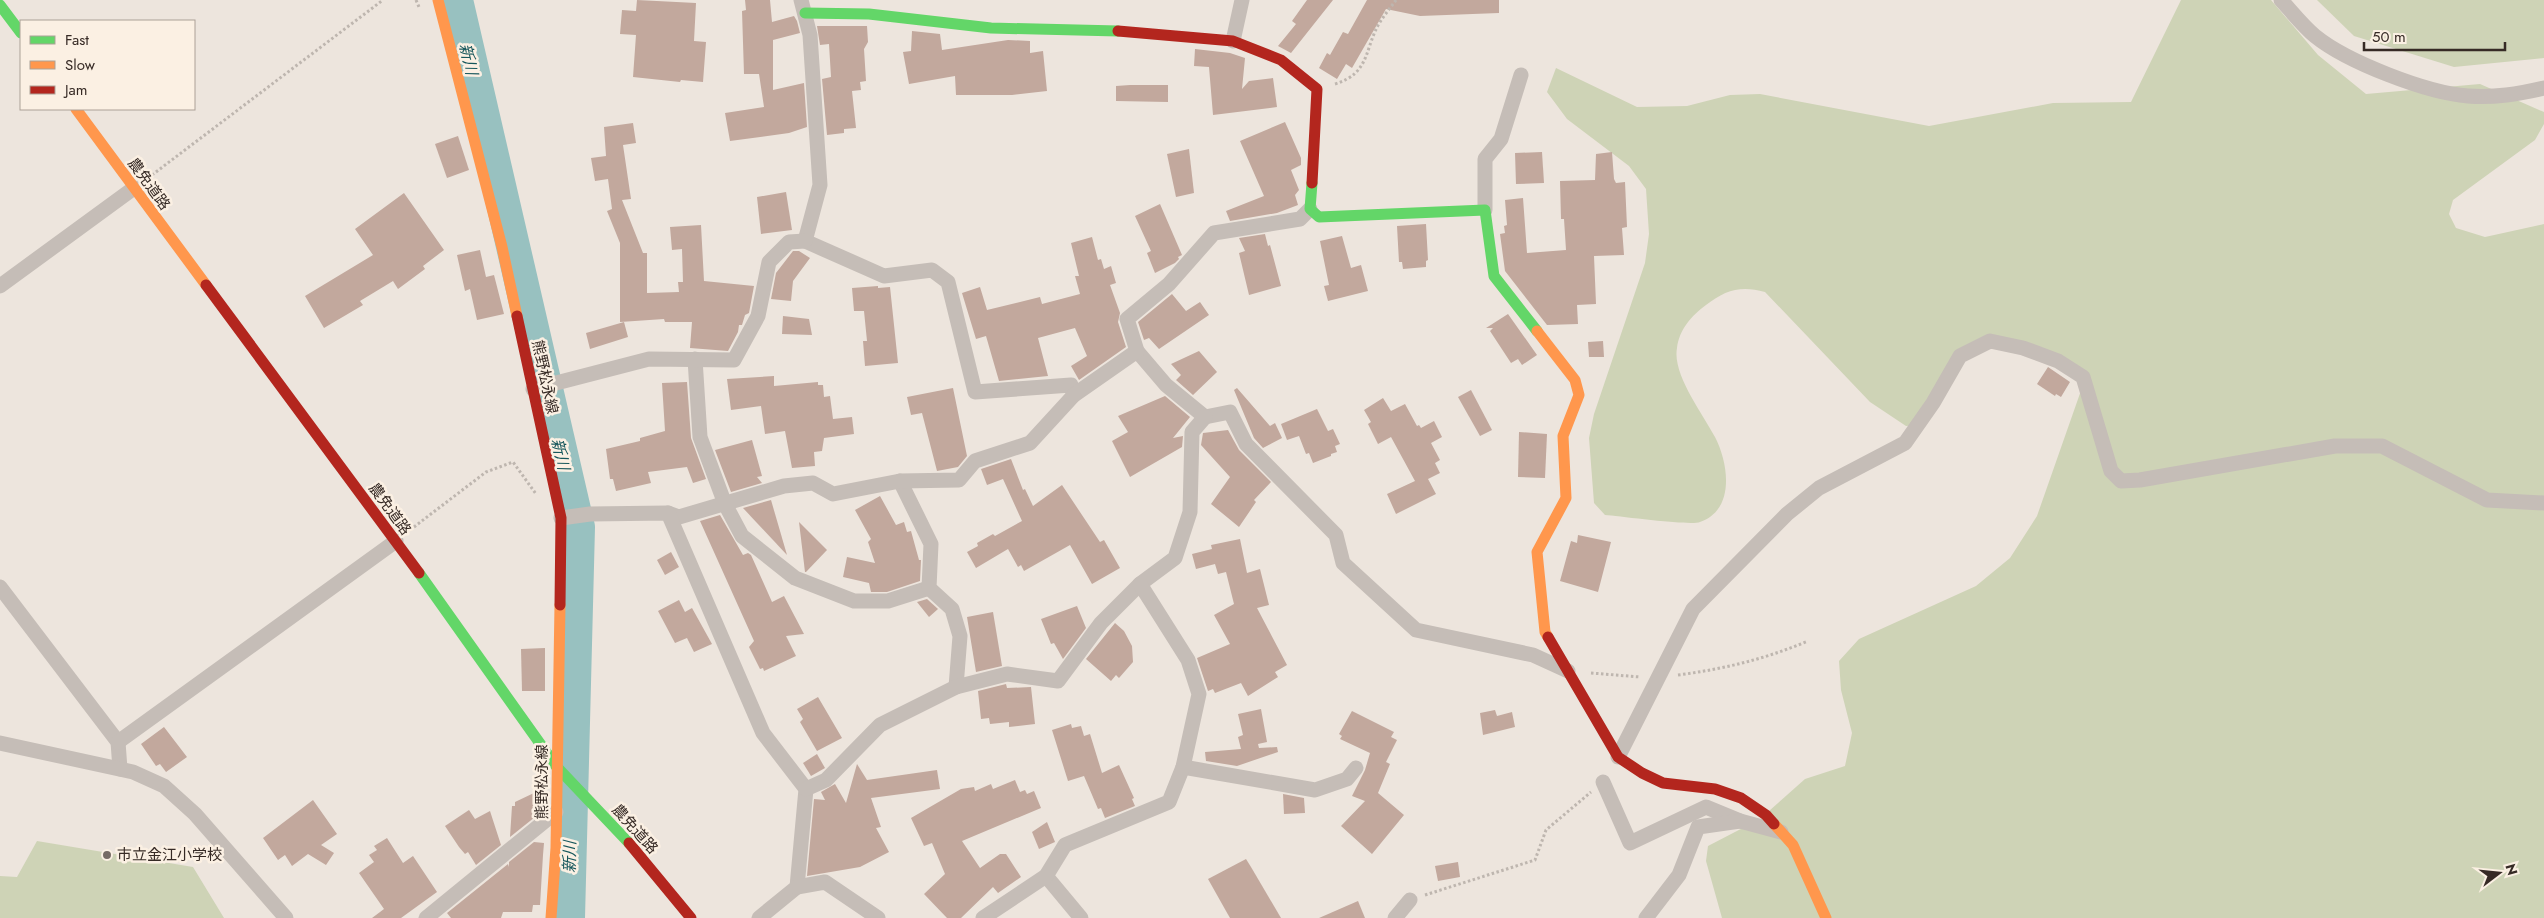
<svg xmlns="http://www.w3.org/2000/svg" width="2544" height="918" viewBox="0 0 2544 918" font-family="Jost,'Noto Sans JP',sans-serif">
	<style>
		.green { fill: #ced3b6 }
		.lines { fill: none; stroke-linecap: round; stroke-linejoin: round }
		.river { stroke: #98c1c0; stroke-width: 34 }
		.building { fill: #c2a89d }
		.path { stroke: #beb6af; stroke-width: 3; stroke-dasharray: 2.5 2.5; stroke-linecap: butt }
		.street { stroke: #c5bdb7; stroke-width: 15 }
		.fast { stroke: #63d668; stroke-width: 11 }
		.slow { stroke: #ff974d; stroke-width: 11 }
		.jam { stroke: #b3261e; stroke-width: 11 }
		.poi-dot { fill: #766b65; stroke: #fbf0e3; stroke-width: 2 }
		.labels { text-anchor: middle; stroke-width: 5; stroke-linejoin: round; paint-order: stroke }
		.street-label { font-size: 15px; fill: #362a25; stroke: #fbf0e3 }
		.poi-label { font-size: 15px; fill: #362a25; stroke: #fbf0e3; text-anchor: start }
		.water-label { font-size: 16px; font-style: italic; fill: #17575c; stroke: #fbf0e3 }
	</style>
	<rect width="100%" height="100%" fill="#ede5dd"/>
	<g class="green">
		<path d="M2181 0H2271L2318 55 2366 94 2480 84 2544 112V124L2535 140 2453 200 2449 214 2456 228 2485 237 2544 224V918H1722L1706 861 1708 846 1760 819 1805 779 1845 766 1852 733 1841 690 1839 661 1859 639 1976 586 2010 558 2037 516 2084 382 1995 335 1969 350 1920 425 1906 426 1870 402 1765 292C1741 285 1725 290 1706 305 1692 315 1679 330 1677 348 1672 374 1703 414 1715 437 1729 464 1735 510 1700 522 1691 526 1620 516 1605 515L1594 503 1589 438 1594 414 1645 263 1649 234 1646 189 1629 166 1567 119 1547 92 1556 68 1637 107 1687 106 1730 95 1760 94 1929 126 2053 103 2131 102Z"/>
		<polygon points="2317,0 2544,0 2544,58 2454,67 2354,36"/>
		<polygon points="37,841 193,867 224,918 0,918 0,876 17,877"/>
	</g>
	<g class="lines">
		<polyline class="river" points="456,0 578,527 568,918"/>
	</g>
	<g class="building">
		<polygon points="637,0 696,3 694,41 706,42 703,82 681,80 680,82 633,77 636,35 620,34 622,10 636,11"/>
		<polygon points="745,0 770,0 772,22 794,16 797,21 800,33 773,40 773,90 804,83 807,127 789,133 730,141 725,113 764,107 759,74 744,74 742,11 746,10"/>
		<polygon points="1307,0 1333,0 1291,53 1278,46 1296,24 1292,21"/>
		<polygon points="1367,0 1499,0 1499,13 1420,16 1386,9 1352,68 1346,64 1337,79 1319,68 1327,53 1330,55 1343,32 1348,34"/>
		<polygon points="817,26 867,26 868,42 864,49 866,81 860,82 861,90 852,91 856,128 844,129 844,133 827,135 822,79 831,77 829,44 820,45"/>
		<polygon points="912,31 940,34 942,50 1008,40 1030,41 1030,53 1043,51 1047,91 1012,95 956,95 955,76 909,84 903,52 911,51"/>
		<polygon points="1195,49 1230,53 1245,58 1242,89 1249,81 1273,78 1277,107 1213,115 1209,67 1194,66"/>
		<polygon points="1130,85 1168,85 1168,102 1116,101 1116,86"/>
		<polygon points="1285,122 1301,158 1301,165 1291,170 1299,190 1295,195 1298,205 1277,213 1230,221 1226,211 1264,196 1240,141"/>
		<polygon points="633,123 636,143 623,145 631,199 622,200 643,253 647,253 647,293 679,292 678,282 683,282 682,249 672,250 670,227 701,225 704,281 754,286 749,313 745,315 742,325 739,325 738,332 728,351 690,348 692,322 665,322 664,319 620,322 620,243 607,211 612,209 608,179 595,181 591,158 606,156 604,127"/>
		<polygon points="458,136 469,170 447,178 435,144"/>
		<polygon points="1189,149 1194,193 1176,197 1167,154"/>
		<polygon points="1542,152 1544,183 1516,184 1515,153"/>
		<polygon points="1612,152 1614,179 1616,183 1625,182 1627,227 1622,228 1624,255 1594,256 1596,304 1577,305 1578,324 1547,325 1505,271 1500,234 1505,233 1504,226 1507,225 1505,200 1523,198 1527,253 1566,250 1564,219 1561,219 1560,181 1595,180 1596,154"/>
		<polygon points="786,192 792,230 761,234 757,197"/>
		<polygon points="404,193 444,250 423,266 425,269 398,289 393,281 360,301 363,305 324,328 305,296 373,255 355,229"/>
		<polygon points="1160,204 1182,255 1178,257 1179,259 1175,263 1155,273 1147,253 1151,251 1135,216"/>
		<polygon points="1426,224 1428,260 1426,261 1426,267 1403,269 1402,262 1399,262 1397,226"/>
		<polygon points="1265,234 1268,246 1270,245 1281,286 1249,295 1239,253 1245,251 1239,238"/>
		<polygon points="1342,236 1351,268 1361,265 1368,291 1328,301 1324,286 1329,285 1320,241"/>
		<polygon points="1092,237 1098,260 1101,259 1104,269 1111,266 1116,283 1110,285 1120,313 1118,322 1126,347 1079,380 1071,366 1087,356 1075,328 1038,338 1048,376 999,381 986,336 976,339 962,293 980,287 987,310 1040,297 1042,304 1080,294 1075,276 1079,276 1071,243"/>
		<polygon points="480,250 486,277 494,275 504,314 477,320 470,289 465,291 457,255"/>
		<polygon points="793,251 799,251 810,258 793,281 791,301 771,299 776,273"/>
		<polygon points="878,286 878,288 890,287 898,363 865,366 863,341 867,341 864,311 854,311 852,288"/>
		<polygon points="1172,294 1186,311 1200,302 1209,315 1159,349 1149,338 1144,340 1138,322"/>
		<polygon points="1508,314 1537,355 1522,365 1518,359 1511,363 1490,331 1493,328 1486,328"/>
		<polygon points="783,316 809,319 812,335 782,334"/>
		<polygon points="624,322 628,337 590,349 586,333"/>
		<polygon points="1603,341 1604,357 1589,357 1588,342"/>
		<polygon points="1199,351 1217,372 1193,395 1176,380 1181,375 1171,364"/>
		<polygon points="2048,367 2070,382 2061,397 2056,394 2055,396 2037,384"/>
		<polygon points="774,376 774,386 818,382 818,385 823,385 824,397 830,396 833,419 852,417 854,434 824,438 822,451 814,452 815,466 792,468 785,431 765,434 761,406 731,410 727,379"/>
		<polygon points="687,382 691,438 706,479 693,483 687,467 648,472 651,483 616,491 613,479 610,479 606,449 640,441 640,438 665,431 662,383"/>
		<polygon points="953,388 967,456 958,467 937,471 922,413 911,415 907,397"/>
		<polygon points="1237,388 1270,426 1275,423 1282,438 1263,448 1254,438 1234,390"/>
		<polygon points="1471,390 1492,430 1480,436 1458,397"/>
		<polygon points="1165,396 1190,417 1173,438 1183,436 1182,447 1130,477 1112,441 1128,432 1118,416"/>
		<polygon points="1383,398 1391,411 1405,404 1417,426 1419,425 1421,428 1434,421 1442,437 1431,443 1440,460 1435,463 1440,473 1428,479 1436,494 1396,514 1387,494 1415,481 1391,437 1378,444 1368,424 1371,422 1364,410"/>
		<polygon points="1317,409 1328,431 1333,429 1340,444 1335,446 1337,452 1331,454 1331,456 1313,463 1309,453 1306,454 1299,436 1287,440 1281,424"/>
		<polygon points="1228,430 1239,450 1271,482 1254,500 1256,502 1239,527 1211,504 1230,477 1201,445 1203,433"/>
		<polygon points="1519,432 1547,434 1545,478 1518,477"/>
		<polygon points="752,440 762,476 757,477 762,483 731,492 715,450"/>
		<polygon points="1011,459 1023,490 1025,489 1033,506 1062,485 1100,542 1104,540 1120,568 1092,584 1070,545 1024,571 1021,565 1018,567 1008,549 976,568 967,552 978,546 977,543 993,534 995,536 1022,521 1003,479 987,485 981,469"/>
		<polygon points="880,496 896,525 904,522 907,532 911,531 919,560 921,560 920,581 887,592 871,592 869,583 843,577 847,557 875,563 868,542 871,539 855,510"/>
		<polygon points="771,500 787,555 743,508"/>
		<polygon points="720,515 743,555 748,553 751,555 772,602 784,596 804,634 786,636 796,656 764,671 763,668 760,669 749,647 754,641 700,521"/>
		<polygon points="799,522 827,550 806,572 805,572"/>
		<polygon points="1578,535 1611,542 1598,592 1560,581 1571,541 1577,543"/>
		<polygon points="1240,539 1247,573 1260,569 1269,605 1257,608 1287,665 1275,672 1278,677 1248,696 1241,683 1215,693 1213,689 1208,691 1197,658 1230,644 1214,615 1234,604 1226,572 1218,574 1215,564 1196,569 1192,554 1212,549 1211,545"/>
		<polygon points="671,552 679,567 665,575 657,560"/>
		<polygon points="927,599 938,609 929,617 917,602"/>
		<polygon points="679,600 685,612 692,608 712,644 694,652 687,638 675,643 658,611"/>
		<polygon points="1077,606 1086,628 1063,659 1054,643 1051,644 1041,619"/>
		<polygon points="993,612 1002,666 976,672 967,617"/>
		<polygon points="1115,623 1124,631 1132,646 1133,662 1119,678 1116,675 1111,681 1086,659"/>
		<polygon points="545,648 545,691 522,691 521,649"/>
		<polygon points="1006,684 1007,688 1031,687 1035,724 1009,727 1009,722 990,724 989,718 981,719 978,691"/>
		<polygon points="818,697 842,738 817,751 800,722 803,719 797,709"/>
		<polygon points="1261,709 1267,742 1258,744 1259,748 1277,747 1278,752 1237,766 1206,761 1205,752 1241,749 1238,737 1243,735 1238,714"/>
		<polygon points="1495,710 1497,716 1512,712 1515,727 1483,735 1480,713"/>
		<polygon points="1352,711 1394,732 1391,737 1397,740 1386,762 1390,764 1378,793 1404,815 1372,854 1341,826 1365,801 1352,796 1365,770 1370,753 1340,739 1342,736 1339,734"/>
		<polygon points="1071,724 1072,728 1081,726 1084,736 1090,734 1102,773 1119,765 1134,798 1132,799 1135,806 1105,818 1101,808 1098,809 1084,776 1068,781 1052,730"/>
		<polygon points="164,727 187,757 166,772 160,764 156,766 141,744"/>
		<polygon points="817,754 825,768 811,776 803,763"/>
		<polygon points="857,764 867,780 937,770 940,789 871,798 881,827 876,828 889,852 860,867 807,876 814,799 825,800 821,792 835,784 846,803"/>
		<polygon points="1015,780 1020,792 1025,790 1027,794 1034,791 1041,808 962,841 980,868 1000,854 1006,854 1021,877 998,893 993,887 961,918 947,918 924,894 945,874 932,843 924,846 911,818 961,789 974,787 975,791 991,784 993,789"/>
		<polygon points="536,792 545,794 545,809 510,837 512,806 515,806 515,802"/>
		<polygon points="1283,794 1304,798 1305,813 1284,814"/>
		<polygon points="313,800 337,834 321,845 334,853 326,865 308,854 292,866 285,855 278,860 263,838"/>
		<polygon points="469,810 475,819 490,811 501,845 476,865 468,852 465,854 459,847 445,826"/>
		<polygon points="1047,822 1055,842 1039,849 1032,832"/>
		<polygon points="387,838 403,863 413,856 437,892 401,918 372,918 384,909 359,873 374,862 369,855 377,850 374,846"/>
		<polygon points="534,842 544,843 543,855 540,905 533,905 532,912 503,912 501,918 451,918 447,913 508,864 509,867 509,862"/>
		<polygon points="1246,859 1251,867 1281,918 1230,918 1226,911 1208,879"/>
		<polygon points="1458,862 1460,877 1438,881 1435,866"/>
		<polygon points="1358,901 1365,918 1319,918"/>
	</g>
	<g class="lines">
		<g class="path">
			<polyline points="416,0 419,7"/>
			<path d="M1335 84C1371 73 1364 48 1380 22 1385 14 1391 7 1396 0"/>
			<polyline points="148,178 383,0"/>
			<polyline points="410,530 486,472 513,462 536,494"/>
			<polyline points="1591,673 1640,677"/>
			<path d="M1678 675C1724 669 1765 659 1808 641"/>
			<polyline points="1425,895 1535,860 1546,830 1591,792"/>
		</g>
		<g class="street">
			<polyline points="801,0 810,35 820,185 805,241 884,276 932,270 948,282 975,392 1071,385 1074,395"/>
			<path d="M2281 0C2292 12 2303 26 2315 36 2347 62 2427 93 2468 96 2495 98 2518 94 2544 88"/>
			<polyline points="1233,41 1242,0"/>
			<polyline points="1485,210 1485,159 1501,139 1521,75"/>
			<polyline points="0,286 134,188"/>
			<polyline points="1137,351 1166,385 1205,417 1230,412 1246,444 1336,535 1343,563 1416,630 1533,655 1568,671"/>
			<polyline points="695,359 700,437 725,504 742,536 795,578 854,601 888,601 929,588"/>
			<polyline points="533,389 649,359 734,360 758,316 769,262 789,242 805,241"/>
			<polyline points="900,481 931,544 929,588 952,609 960,636 956,687"/>
			<polyline points="668,513 679,517 784,486 813,483 833,494 900,481 959,480 975,461 1030,443 1074,395 1137,351 1127,319 1169,284 1214,233 1300,219 1310,209"/>
			<polyline points="561,518 590,514 668,513 763,733 806,789 797,887 759,918"/>
			<polyline points="0,587 118,742 120,769"/>
			<polyline points="118,742 396,541"/>
			<polyline points="0,743 133,772 164,786 195,814 286,918"/>
			<polyline points="1618,757 1693,609 1787,514 1819,488 1905,443 1933,403 1960,356 1990,341 2023,348 2058,361 2083,377 2111,471 2121,481 2140,480 2335,446 2382,446 2487,500 2544,503"/>
			<polyline points="1183,767 1315,790 1347,779 1356,768"/>
			<polyline points="1603,782 1630,843 1706,807 1740,821"/>
			<polyline points="806,789 826,780 880,725 956,687 1007,674 1058,681 1101,623 1140,584 1175,558 1190,512 1192,432 1205,417"/>
			<polyline points="1046,876 1081,918"/>
			<polyline points="797,887 825,882 878,918"/>
			<polyline points="426,918 556,812"/>
			<polyline points="983,918 1046,876 1065,845 1169,802 1183,767 1199,694 1188,660 1140,584"/>
			<polyline points="1395,918 1410,900"/>
			<polyline points="1646,918 1679,875 1698,827 1740,821 1781,832"/>
		</g>
		<g class="fast">
			<polyline points="0,5 21,33"/>
			<polyline points="805,13 869,14 991,28 1118,31"/>
			<polyline points="1312,183 1310,209 1319,217 1485,210 1494,276 1537,331"/>
			<polyline points="419,573 556,766 629,843"/>
		</g>
		<g class="slow">
			<polyline points="438,0 502,247 517,316"/>
			<polyline points="76,109 206,285"/>
			<polyline points="1537,331 1575,380 1579,395 1563,436 1566,498 1537,552 1545,632 1548,637"/>
			<polyline points="1774,824 1793,845 1826,918"/>
			<polyline points="551,918 556,848 560,605"/>
		</g>
		<g class="jam">
			<polyline points="1118,31 1233,41 1281,60 1317,89 1312,183"/>
			<polyline points="206,285 419,573"/>
			<polyline points="517,316 561,518 560,605"/>
			<polyline points="1548,637 1618,757 1642,773 1663,783 1715,789 1741,798 1766,815 1774,824"/>
			<polyline points="629,843 691,918"/>
		</g>
	</g>
	<circle class="poi-dot" cx="107" cy="855" r="5"/>
	<g class="labels">
		<g class="street-label">
			<text transform="translate(149 184) rotate(54)" y="5">農免道路</text>
			<text transform="translate(545 377) rotate(78)" y="5">熊野松永線</text>
			<text transform="translate(390 509) rotate(54)" y="5">農免道路</text>
			<text transform="translate(542 782) rotate(-90)" y="5">熊野松永線</text>
			<text transform="translate(635 829) rotate(48)" y="5">農免道路</text>
		</g>
		<g class="poi-label">
			<text x="117" y="860">市立金江小学校</text>
		</g>
		<g class="water-label">
			<text transform="translate(469 59) rotate(77)" y="6">新川</text>
			<text transform="translate(561 454) rotate(77)" y="6">新川</text>
			<text transform="translate(569 857) rotate(-89)" y="6">新川</text>
		</g>
	</g>
	<rect x="20" y="20" width="175" height="90" fill="#fbf0e3" stroke="#aca197"/>
	<rect x="30" y="36" width="25" height="8" fill="#63d668" stroke="#aca197"/>
	<text x="65" y="45" font-size="15" fill="#362a25">Fast</text>
	<rect x="30" y="61" width="25" height="8" fill="#ff974d" stroke="#aca197"/>
	<text x="65" y="70" font-size="15" fill="#362a25">Slow</text>
	<rect x="30" y="86" width="25" height="8" fill="#b3261e" stroke="#aca197"/>
	<text x="65" y="95" font-size="15" fill="#362a25">Jam</text>
	<g transform="translate(2499 873) rotate(74)" stroke="#fbf0e3" stroke-width="4" paint-order="stroke">
	<path d="M0-4L9 19L0 12L-9 19Z" fill="#362a25"/>
	<text y="-8" font-size="14" font-weight="bold" text-anchor="middle" fill="#362a25">N</text>
	</g>
	<path d="M2364 42v8h141v-8" fill="none" stroke="#362a25" stroke-width="2.5"/>
	<text x="2372" y="42" font-size="15" fill="#362a25" stroke="#fbf0e3" stroke-width="4" paint-order="stroke">50 m</text>
</svg>
